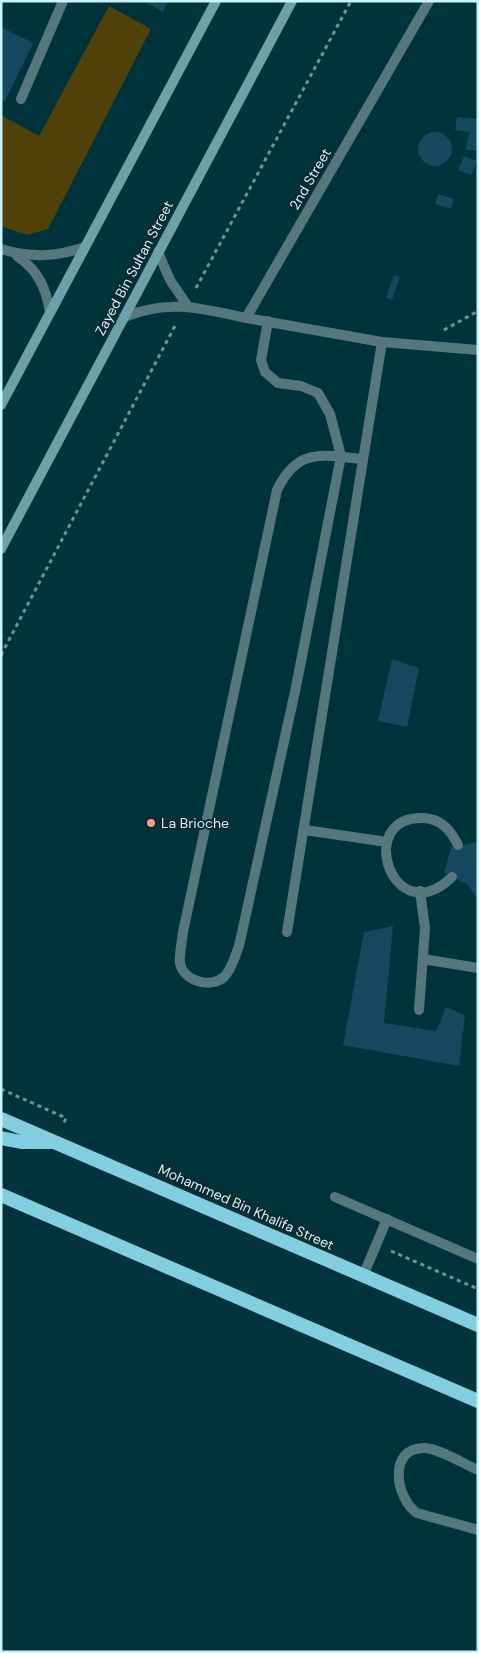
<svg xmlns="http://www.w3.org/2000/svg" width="479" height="1653" viewBox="0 0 479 1653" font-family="'DM Sans',sans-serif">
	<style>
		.green { fill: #504208 }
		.building { fill: #164860 }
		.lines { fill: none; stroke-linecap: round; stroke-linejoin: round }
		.path { stroke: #67949d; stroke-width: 3; stroke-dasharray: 4 4; stroke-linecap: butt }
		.service { stroke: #57777e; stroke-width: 10 }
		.minor { stroke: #57777e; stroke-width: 10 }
		.secondary { stroke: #6ca0ac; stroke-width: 10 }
		.trunk { stroke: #82cee0; stroke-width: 14 }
		.poi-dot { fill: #f49e8a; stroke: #0c272d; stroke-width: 2 }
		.labels { text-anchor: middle; stroke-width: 4; stroke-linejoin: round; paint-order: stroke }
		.street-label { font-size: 14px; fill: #ccf3fd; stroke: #0c272d }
		.poi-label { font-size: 14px; fill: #ccf3fd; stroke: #0c272d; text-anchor: start }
	</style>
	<rect width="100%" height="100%" fill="#01333c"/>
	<polygon class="green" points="109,6 151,29 48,229 27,235 1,226 1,115 39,136"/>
	<g class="building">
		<polygon points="144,1 168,1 163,12"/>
		<polygon points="1,27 33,43 5,101 1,100"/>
		<polygon points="457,117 478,119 478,151 466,150 469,132 455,130"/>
		<circle cx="435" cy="149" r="17"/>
		<polygon points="464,156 477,161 471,175 458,170"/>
		<polygon points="438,194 454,199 451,209 435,204"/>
		<polygon points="394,275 400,277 392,300 386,298"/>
		<polygon points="392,659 419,668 407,727 378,721"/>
		<polygon points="478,842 478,900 467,884 444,873 451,847"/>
		<polygon points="393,926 384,1023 436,1031 446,1007 465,1015 459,1066 343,1045 364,932"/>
	</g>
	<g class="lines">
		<g class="path">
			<polyline points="196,288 351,1"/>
			<polyline points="444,330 478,311"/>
			<polyline points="1,655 176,324"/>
			<polyline points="1,1089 66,1118 63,1125"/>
			<polyline points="391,1251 478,1289"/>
		</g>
		<g class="service">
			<path d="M1 249C31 258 56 257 85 247"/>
			<path d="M17 256C38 270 46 288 50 312"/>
			<polyline points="246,318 382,342 478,350"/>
			<path d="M268 321 261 360 265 372 278 383 301 386 318 393 330 414 341 456 296 687 239 946C235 956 232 969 224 977 211 989 183 981 180 963 179 954 182 942 183 932L277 490C298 447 322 455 363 459"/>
			<polyline points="305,830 387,842"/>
			<path d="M452 877C393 934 353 815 424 818 442 819 451 831 458 845"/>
			<polyline points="287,932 382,342"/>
			<polyline points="423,959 478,968"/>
			<polyline points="419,1010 425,928 420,891"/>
			<path d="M478 1470C464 1464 438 1448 424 1448 387 1448 396 1499 417 1513L478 1530"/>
		</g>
		<g class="minor">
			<polyline points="21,99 63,1"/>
			<polyline points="158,252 170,280 187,305"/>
			<path d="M124 317C169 299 200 308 246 318L429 1"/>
			<polyline points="335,1197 478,1259"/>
			<polyline points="363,1276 387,1219"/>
		</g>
		<g class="secondary">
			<polyline points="1,405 216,1"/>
			<polyline points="1,549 292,1"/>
		</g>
		<g class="trunk">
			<polyline points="1,1119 478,1325"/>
			<polyline points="1,1138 21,1142 50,1142"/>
			<polyline points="1,1195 478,1401"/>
		</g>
	</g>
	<circle class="poi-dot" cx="151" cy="823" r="5"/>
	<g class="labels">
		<g class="street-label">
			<text transform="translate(310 179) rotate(-60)" y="5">2nd Street</text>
			<text transform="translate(134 268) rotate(-62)" y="5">Zayed Bin Sultan Street</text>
			<text transform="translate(246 1207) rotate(24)" y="5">Mohammed Bin Khalifa Street</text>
		</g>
		<g class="poi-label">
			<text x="161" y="828">La Brioche</text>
		</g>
	</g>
	<rect width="479" height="1653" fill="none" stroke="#ccf3fd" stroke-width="5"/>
</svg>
